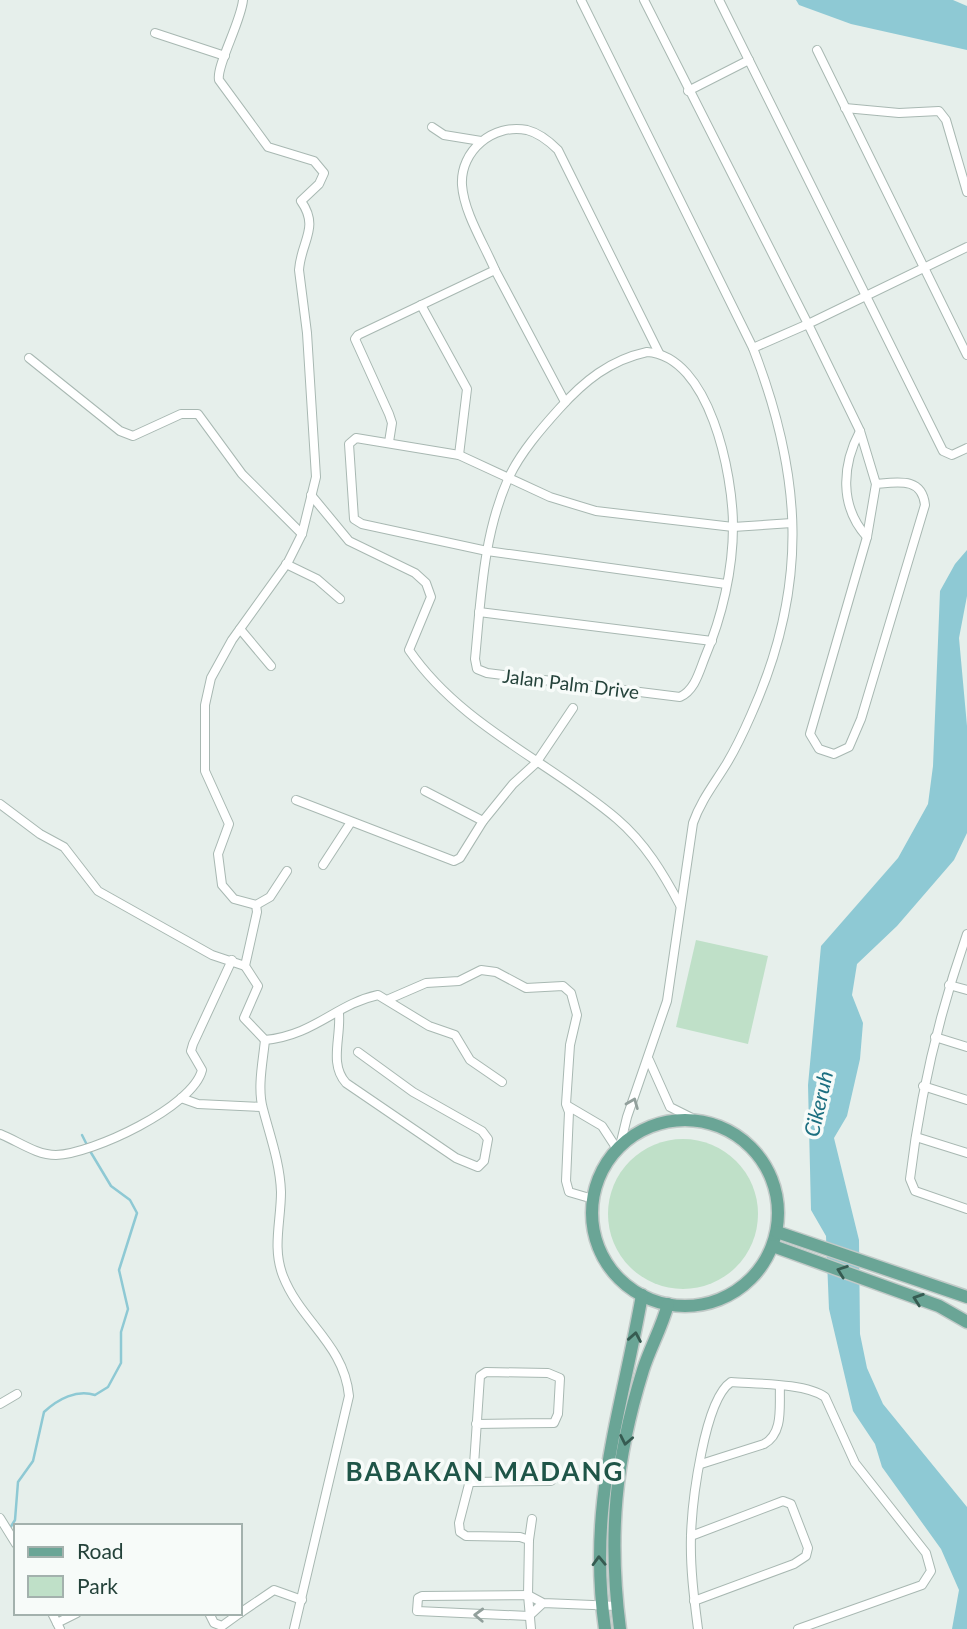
<svg xmlns="http://www.w3.org/2000/svg" width="967" height="1629" viewBox="0 0 967 1629" font-family="Lato,sans-serif">
	<style>
		.green { fill: #bfe0c8 }
		.water { fill: #8ec9d4 }
		.lines { fill: none; stroke-linecap: round; stroke-linejoin: round }
		.stream { stroke: #8ec9d4; stroke-width: 2.5 }
		.street-casing { stroke: #a8b8b2; stroke-width: 10 }
		.primary-casing { stroke: #c2cac8; stroke-width: 15 }
		.street { stroke: #fff; stroke-width: 8 }
		.primary { stroke: #6aa596; stroke-width: 12 }
		.oneway { stroke: #92a09c }
		.oneway2 { stroke: #365b51 }
		.labels { text-anchor: middle; stroke-width: 7; stroke-linejoin: round; paint-order: stroke }
		.street-label { font-size: 19px; fill: #24423a; stroke: #f7fbf9 }
		.water-label { font-size: 21px; font-style: italic; fill: #1c6f80; stroke: #f7fbf9 }
		.district-label { font-size: 26px; font-weight: bold; letter-spacing: 2px; fill: #1f5548; stroke: #f7fbf9 }
	</style>
	<rect width="100%" height="100%" fill="#e6efeb"/>
	<g class="green">
		<polygon points="696,940 768,956 748,1044 676,1027"/>
		<circle cx="683" cy="1214" r="75"/>
	</g>
	<g class="water">
		<polygon points="796,0 953,0 967,6 967,50 851,24 799,5"/>
		<polygon points="967,550 967,596 959,638 967,726 967,833 954,860 897,926 857,964 852,995 863,1023 860,1059 847,1116 834,1138 859,1240 860,1334 867,1368 883,1404 967,1507 967,1629 952,1629 959,1590 941,1549 882,1467 875,1444 853,1411 829,1309 826,1236 811,1210 808,1085 821,946 898,858 928,804 933,766 940,591 955,564"/>
	</g>
	<g class="lines">
		<g class="stream">
			<polyline points="82,1135 87,1145"/>
			<path d="M10 1528 15 1520 18 1482 33 1461 44 1412C58 1399 77 1389 95 1395L108 1387 121 1363V1332L128 1309 119 1270 137 1213 130 1200 111 1186 90 1151"/>
		</g>
		<g class="street-casing">
			<g id="street">
				<path d="M243 0C241 22 216 66 219 80L268 147 314 161 324 173 319 184 301 201C320 228 301 241 299 270L307 333 316 477 302 534 288 562 232 640 211 678 205 705V771L229 824 218 854 222 885 234 899 256 905 257 912 245 966 258 986 244 1018 265 1040"/>
				<path d="M581 0 753 348C803 477 809 586 751 715 744 731 736 748 727 763 715 783 701 800 693 823L667 1001 627 1117 620 1146"/>
				<polyline points="644,0 808,324 753,348"/>
				<polyline points="719,0 943,451 952,455 967,448"/>
				<polyline points="155,33 225,56"/>
				<polyline points="817,50 967,355"/>
				<polyline points="688,91 749,60"/>
				<polyline points="845,108 899,113 939,111 946,120 967,192"/>
				<polyline points="432,127 444,135 481,141"/>
				<path d="M495 270C484 244 464 213 462 185 460 151 493 123 527 130 539 133 549 141 558 150L659 353"/>
				<polyline points="421,305 467,389 459,455"/>
				<path d="M647 352C710 356 733 475 733 526 733 570 722 617 705 657 699 672 695 690 680 697L487 673 477 669 475 659C481 598 483 534 509 477 521 452 541 429 559 409 584 381 610 360 647 352Z"/>
				<polyline points="29,358 120,431 133,436 181,414 198,414 242,474 302,534"/>
				<path d="M860 431C842 465 839 506 867 537"/>
				<polyline points="389,442 392,423 389,414 355,339 358,335 495,270 565,402"/>
				<path d="M876 484C898 482 922 477 925 505L861 719 849 747 834 754 819 749 810 734 867 537 876 484 860 431 808 324 967 247"/>
				<path d="M311 495 349 541 415 573 426 583 431 597 409 650C461 726 549 761 617 819 645 843 663 873 680 905"/>
				<polyline points="286,564 317,579 340,599"/>
				<polyline points="726,584 487,551 362,524 354,519 349,444 356,438 459,455 550,497 596,511 733,527 792,523"/>
				<polyline points="479,612 712,641"/>
				<polyline points="240,629 271,666"/>
				<polyline points="425,791 483,821"/>
				<polyline points="296,800 454,861 460,858 483,821 513,784 536,763 573,708"/>
				<polyline points="0,804 40,834 64,847 98,891 212,955 245,966"/>
				<polyline points="323,865 351,822"/>
				<polyline points="256,905 270,897 287,871"/>
				<path d="M967 934C939 1014 920 1094 910 1179L915 1191 967 1209"/>
				<polyline points="949,985 967,990"/>
				<polyline points="389,999 426,983 459,981 481,970 496,972 526,988 563,986 571,993 577,1015 570,1045 566,1104 569,1112 566,1181 569,1192 593,1199"/>
				<path d="M339 1014C341 1038 329 1064 346 1083L456 1158 478 1167 484 1161 488 1139 482 1131 413 1092 358 1052"/>
				<polyline points="935,1037 967,1047"/>
				<path d="M265 1040C263 1061 257 1088 263 1109 270 1136 280 1163 281 1192 281 1221 272 1248 283 1276 301 1322 344 1344 349 1396L294 1629"/>
				<path d="M265 1040C315 1035 336 1004 378 995L429 1026 455 1035 470 1060 502 1082"/>
				<polyline points="649,1060 670,1107 698,1121"/>
				<polyline points="923,1086 967,1100"/>
				<polyline points="181,1098 198,1104 262,1107"/>
				<polyline points="568,1106 602,1126 617,1149"/>
				<path d="M0 1134C18 1141 36 1155 56 1155 92 1154 193 1107 202 1070L191 1051 193 1044 232 960"/>
				<polyline points="916,1137 967,1153"/>
				<polyline points="0,1404 17,1394"/>
				<polyline points="476,1424 554,1423 558,1414 560,1378 548,1373 486,1372 480,1376 474,1465 459,1523 460,1532 466,1536 520,1537 529,1540 528,1595 531,1629"/>
				<path d="M701 1464 764 1444C784 1433 779 1406 780 1386"/>
				<polyline points="472,1482 551,1481"/>
				<polyline points="0,1518 16,1544"/>
				<polyline points="691,1536 783,1501 791,1504 808,1548 806,1556 794,1564 694,1601"/>
				<polyline points="529,1540 532,1519"/>
				<polyline points="543,1603 529,1616 417,1611 418,1598 422,1596 528,1595 543,1603 617,1606"/>
				<polyline points="52,1613 60,1629"/>
				<polyline points="209,1613 214,1623 222,1626 240,1613"/>
				<polyline points="240,1613 274,1590 302,1600"/>
				<polyline points="57,1623 77,1613"/>
				<path d="M698 1629C694 1598 690 1567 691 1536 692 1503 704 1400 731 1382 756 1384 806 1383 825 1397L855 1463 926 1553 931 1571 922 1585 798 1629"/>
			</g>
		</g>
		<g class="primary-casing">
			<g id="primary">
				<circle cx="685" cy="1213" r="93"/>
				<polyline points="777,1232 967,1297"/>
				<polyline points="773,1246 939,1306 967,1322"/>
				<path d="M605 1629C587 1504 621 1415 642 1295"/>
				<path d="M620 1629C608 1536 615 1460 643 1370 650 1348 662 1327 668 1304"/>
			</g>
		</g>
		<use href="#street" class="street"/>
		<use href="#primary" class="primary"/>
	</g>
	<defs><path id="oneway-chevron" d="M-2-3.5L2.5 0L-2 3.5" fill="none" stroke-width="1.6" stroke-linecap="round" stroke-linejoin="round" transform="scale(1.75)"/></defs>
	<g class="oneway">
		<use href="#oneway-chevron" transform="translate(633 1103) rotate(-68)"/>
		<use href="#oneway-chevron" transform="translate(479 1615) rotate(-178)"/>
	</g>
	<g class="oneway2">
		<use href="#oneway-chevron" transform="translate(842 1271) rotate(-160)"/>
		<use href="#oneway-chevron" transform="translate(918 1299) rotate(-161)"/>
		<use href="#oneway-chevron" transform="translate(635 1337) rotate(-80)"/>
		<use href="#oneway-chevron" transform="translate(626 1440) rotate(101)"/>
		<use href="#oneway-chevron" transform="translate(599 1561) rotate(-92)"/>
	</g>
	<g class="labels">
		<g class="street-label">
			<text transform="translate(571 684) rotate(7)" y="7">Jalan Palm Drive</text>
		</g>
		<g class="water-label">
			<text transform="translate(819 1104) rotate(-77)" y="7">Cikeruh</text>
		</g>
		<g class="district-label">
			<text x="485" y="1481">BABAKAN MADANG</text>
		</g>
	</g>
	<rect x="14" y="1524" width="228" height="91" fill="#f7fbf9" stroke="#a3b1ad" stroke-width="2"/>
	<rect x="28" y="1547" width="35" height="10" fill="#6aa596" stroke="#a3b1ad" stroke-width="2"/>
	<text x="77" y="1559" font-size="21" fill="#24423a">Road</text>
	<rect x="28" y="1576" width="35" height="21" fill="#bfe0c8" stroke="#a3b1ad" stroke-width="2"/>
	<text x="77" y="1594" font-size="21" fill="#24423a">Park</text>
</svg>
